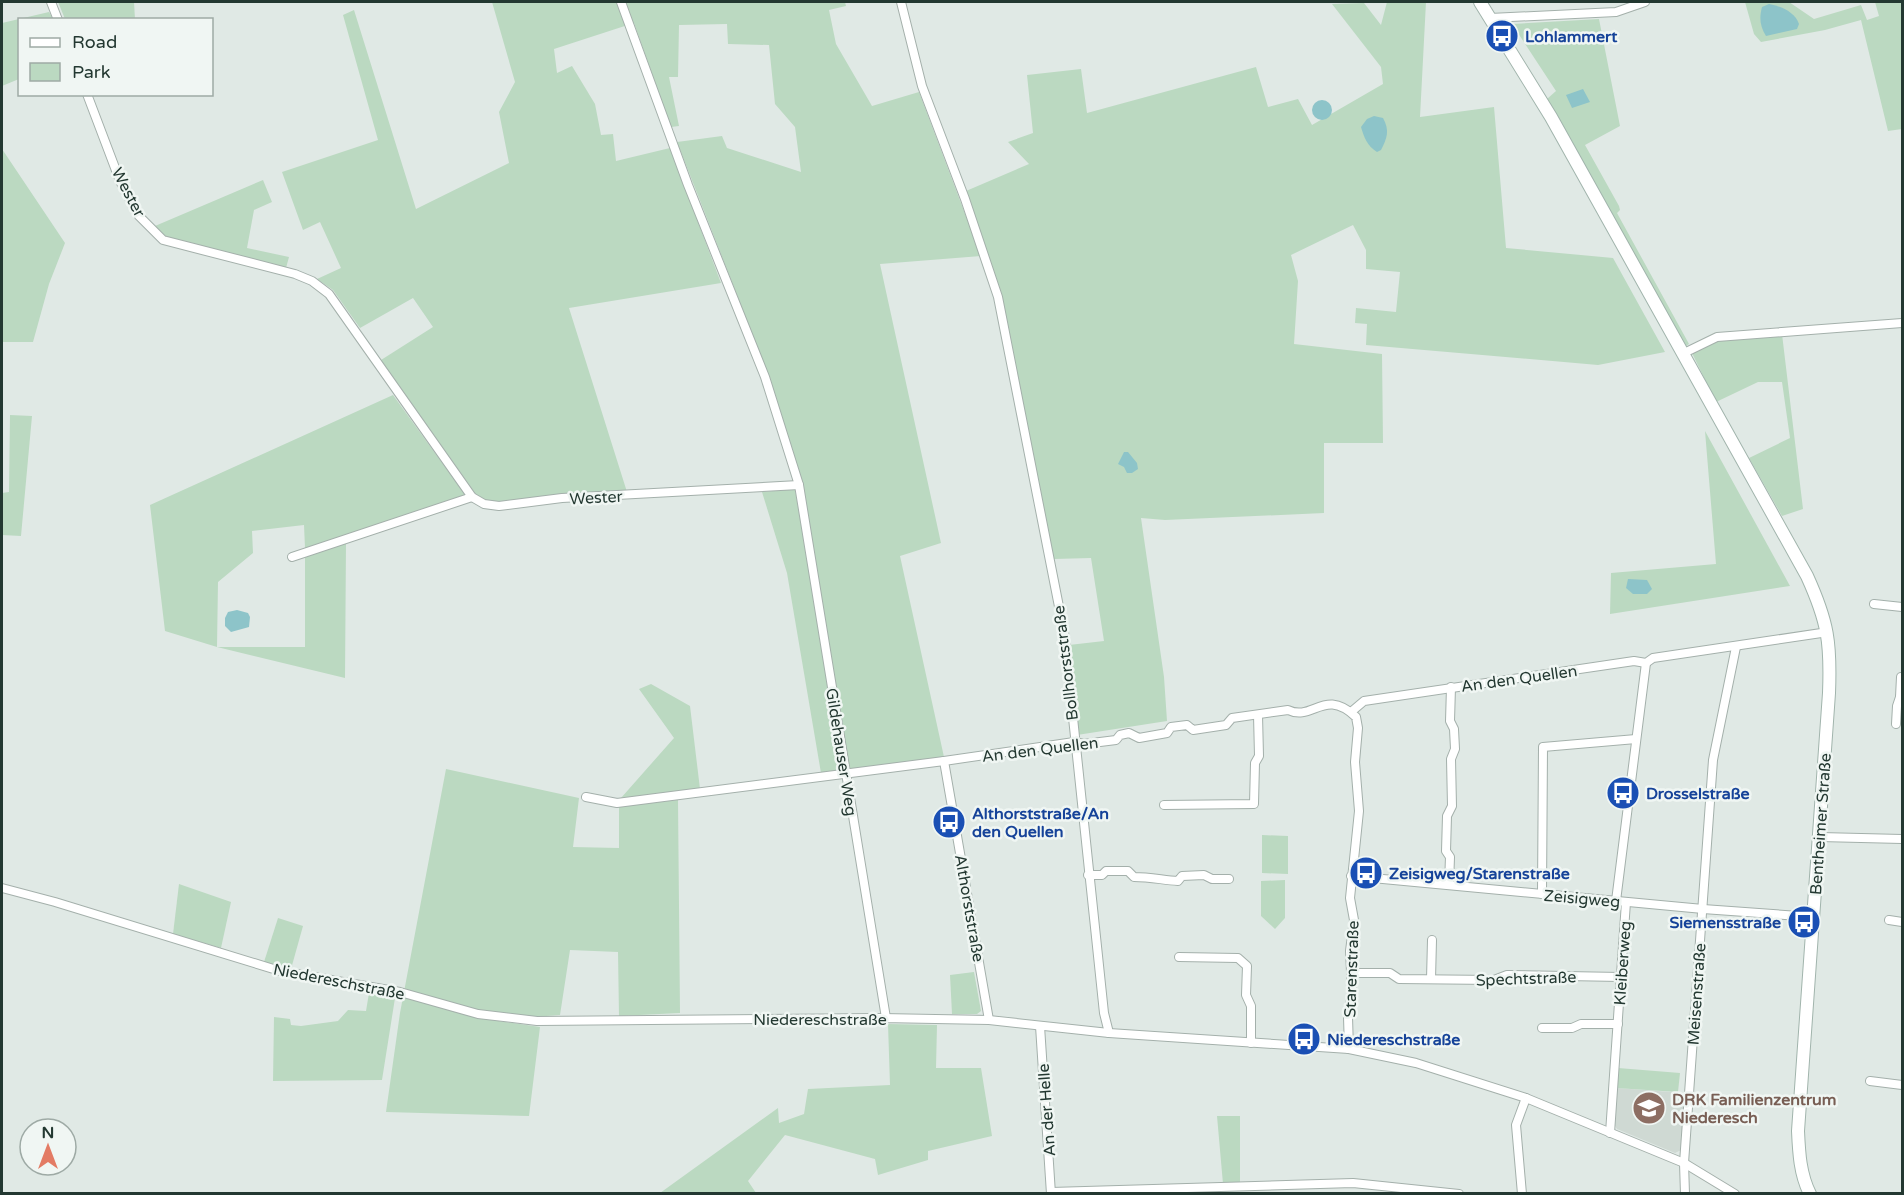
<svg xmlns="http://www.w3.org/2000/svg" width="1904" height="1195" viewBox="0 0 1904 1195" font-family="'Varela Round',sans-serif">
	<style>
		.built { fill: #cfd9d3 }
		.green { fill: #bbd9c1 }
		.water { fill: #8dc4c9 }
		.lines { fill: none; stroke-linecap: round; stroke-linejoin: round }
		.minor-casing { stroke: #a4b0ab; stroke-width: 10 }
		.secondary-casing { stroke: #a1b4ac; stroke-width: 14 }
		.minor { stroke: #fff; stroke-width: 8 }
		.secondary { stroke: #fff; stroke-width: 12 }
		.labels { text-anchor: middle; stroke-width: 5; stroke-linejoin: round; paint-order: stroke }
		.transit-label { font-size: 16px; font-weight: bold; fill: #164399; stroke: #f0f6f3; text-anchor: start }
		.street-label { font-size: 16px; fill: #233831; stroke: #f0f6f3 }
		.education-label { font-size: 16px; font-weight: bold; fill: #785e54; stroke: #f0f6f3; text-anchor: start }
	</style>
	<rect width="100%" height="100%" fill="#e0e9e5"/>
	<polygon class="built" points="1616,1088 1685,1093 1681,1150 1675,1153 1617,1129 1614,1124"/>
	<g class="green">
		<polygon points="58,2 134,2 135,19 65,19"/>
		<polygon points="492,2 845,2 846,6 829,10 836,44 872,106 919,92 981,256 880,264 941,543 900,556 944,757 849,770 801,482 768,374 677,142 722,136 727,148 801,172 795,127 775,104 769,45 728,44 727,24 679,25 678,77 669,77 679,126 671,127 634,23 554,49 557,73 572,66 595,104 601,135 613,134 616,161 670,148 721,283 569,308 627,492 501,503 485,501 475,493 381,360 433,327 413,298 360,328 333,290 317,279 341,268 320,222 303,230 282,172 378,140 343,15 354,10 416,209 509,163 499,112 515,82"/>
		<polygon points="1387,2 1426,2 1420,117 1494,107 1506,248 1613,258 1665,352 1598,365 1366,345 1367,324 1355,323 1356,308 1396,312 1400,272 1366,269 1366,250 1353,225 1291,255 1298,281 1294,344 1382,354 1383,443 1324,443 1324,513 1165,520 1141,518 1164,677 1167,721 1077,735 1069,645 1104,641 1091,558 1054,559 998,297 966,191 1029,164 1008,142 1033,133 1027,75 1081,69 1087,113 1256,67 1268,107 1298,99 1312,125 1383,84 1381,67 1332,4 1364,3 1381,25"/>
		<polygon points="1745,2 1789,2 1814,19 1861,5 1867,20 1879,16 1875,2 1902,2 1902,129 1888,131 1861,20 1825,30 1761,42 1754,34"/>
		<polygon points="49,12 53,19 20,20 19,79 2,86 2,23"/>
		<polygon points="1599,19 1620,126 1585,145 1619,206 1620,210 1617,213 1689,344 1686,346 1547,99 1556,91 1512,24"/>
		<polygon points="2,149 65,243 49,284 33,342 2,342"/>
		<polygon points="263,180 272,202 254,210 247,248 289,257 286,268 166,237 155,226"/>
		<polygon points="1782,334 1803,509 1782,516 1749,458 1790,438 1782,382 1758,382 1716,402 1692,353 1718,341"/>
		<polygon points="393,395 466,496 305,548 304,525 252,531 253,553 218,582 217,647 305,647 305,556 346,543 345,678 217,647 165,631 150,505"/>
		<polygon points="10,415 32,416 21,536 2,535 2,493 9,492"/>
		<polygon points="1705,431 1790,586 1610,614 1611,573 1716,564"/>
		<polygon points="795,489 842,770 821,773 787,573 762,492"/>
		<polygon points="651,684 690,706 700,789 621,798 674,738 639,689"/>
		<polygon points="446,769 579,798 573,847 619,848 619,806 678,800 680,1013 619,1016 618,952 570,950 560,1015 492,1020 540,1027 529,1116 386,1112 400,1013"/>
		<polygon points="1262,835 1288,836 1288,874 1262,873"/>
		<polygon points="1285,880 1285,918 1275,929 1261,916 1261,881"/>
		<polygon points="179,884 231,902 221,948 173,934"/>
		<polygon points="278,918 303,926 291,969 281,968 264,962"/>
		<polygon points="974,972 981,1011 977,1014 952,1014 950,975"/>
		<polygon points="369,993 395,998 382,1080 273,1081 274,1017 290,1019 291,1025 301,1026 338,1021 348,1010 366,1011"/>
		<polygon points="888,1024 937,1025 936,1068 981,1068 992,1136 928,1151 928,1160 878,1175 875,1159 785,1135 748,1181 756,1193 660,1193 778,1108 779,1123 804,1114 808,1089 890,1085"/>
		<polygon points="1618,1068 1680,1073 1678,1092 1616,1088"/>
		<polygon points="1217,1116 1240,1116 1240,1183 1223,1184"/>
	</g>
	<g class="water">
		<path d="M1769 4C1781 6 1795 12 1799 24L1797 29 1766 36C1760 26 1759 18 1762 7Z"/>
		<polygon points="1583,89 1590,102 1572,108 1566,95"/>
		<circle cx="1322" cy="110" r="10"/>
		<path d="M1374 116 1383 118C1390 131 1387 138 1381 150L1377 152C1367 146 1364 137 1361 127L1367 119Z"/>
		<polygon points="1124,452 1128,452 1137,463 1138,469 1132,473 1127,473 1124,467 1118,464"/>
		<polygon points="1628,579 1647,580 1652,589 1647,594 1633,594 1626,588"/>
		<polygon points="237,610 248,613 250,617 249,627 231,632 225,626 225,618 228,612"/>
	</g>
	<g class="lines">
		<g class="minor-casing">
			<g id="minor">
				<polyline points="51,2 58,20"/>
				<polyline points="621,2 688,185 765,377 799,485 886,1018"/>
				<polyline points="901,2 922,86 965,199 998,297 1064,632 1104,1013 1109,1033"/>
				<polyline points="1490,18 1616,12 1645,2"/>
				<polyline points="87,94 120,181 139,216 163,240 295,274 312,281 329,294 472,497 484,504 499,506 562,498 799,485"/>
				<polyline points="1682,354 1717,337 1902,323"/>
				<polyline points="292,557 472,497"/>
				<polyline points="1874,604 1902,607"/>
				<polyline points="1901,677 1900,697 1902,697"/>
				<polyline points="1351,712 1364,701 1634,661 1646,663 1653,658 1828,632"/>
				<polyline points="1896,724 1897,706 1900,697"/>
				<polyline points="944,761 989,1020"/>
				<path d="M586 797 617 803 944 761 1074 742 1084 744 1116 740 1120 735 1129 733 1139 738 1167 733 1171 727 1187 725 1193 730 1226 725 1232 718 1288 710C1313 722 1324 687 1356 717L1358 728 1355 762 1359 811 1350 898 1354 920 1350 951 1352 992 1348 1017 1349 1049"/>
				<polyline points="1164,805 1254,804 1255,763 1259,756 1258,715"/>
				<polyline points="1820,837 1902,839"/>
				<path d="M1088 875H1102L1106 871H1128L1134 877C1150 877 1163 880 1178 881L1182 876 1204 875 1212 879H1229"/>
				<polyline points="1351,876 1703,909 1813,917"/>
				<polyline points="1449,884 1450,857 1446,851 1447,816 1452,806 1451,759 1455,749 1454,729 1450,721 1451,687"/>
				<polyline points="2,888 55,902 280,971 400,992 478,1014 537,1021 882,1018 989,1020 1109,1033 1349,1049 1416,1063 1526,1098 1684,1163 1735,1194"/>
				<polyline points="1542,894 1543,747 1636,739"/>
				<polyline points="1616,901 1646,663"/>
				<polyline points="1889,920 1902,922"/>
				<polyline points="1179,957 1238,958 1247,966 1246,995 1251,1006 1251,1043"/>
				<polyline points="1351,973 1390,973 1399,979 1494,980 1507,975 1621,977"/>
				<polyline points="1431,979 1432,940"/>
				<polyline points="1040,1026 1051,1194"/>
				<polyline points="1542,1028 1572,1028 1581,1024 1618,1024"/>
				<polyline points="1870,1081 1902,1085"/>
				<polyline points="1610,1133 1626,902"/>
				<polyline points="1051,1192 1353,1183 1459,1194"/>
				<polyline points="1522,1194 1516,1125 1526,1098"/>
				<polyline points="1685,1194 1684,1163 1713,760 1736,647"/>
			</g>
		</g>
		<g class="secondary-casing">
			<path id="secondary" d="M1480 2 1551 117 1807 576C1828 622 1831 643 1829 693L1798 1131C1799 1153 1800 1174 1810 1194"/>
		</g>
		<use href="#minor" class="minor"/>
		<use href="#secondary" class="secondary"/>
	</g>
	<defs>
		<g id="bus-disc" transform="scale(1.725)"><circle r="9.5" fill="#1a4fb4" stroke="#f0f6f3"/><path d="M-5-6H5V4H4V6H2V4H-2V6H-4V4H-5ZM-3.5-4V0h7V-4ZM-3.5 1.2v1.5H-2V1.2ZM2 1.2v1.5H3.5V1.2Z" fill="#fff"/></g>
		<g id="school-disc" transform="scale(1.725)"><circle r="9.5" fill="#8d6e63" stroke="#f0f6f3"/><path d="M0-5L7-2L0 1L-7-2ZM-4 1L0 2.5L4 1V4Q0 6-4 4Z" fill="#fff"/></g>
	</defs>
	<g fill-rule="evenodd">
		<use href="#bus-disc" x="1502" y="36"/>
		<use href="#bus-disc" x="1623" y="793"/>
		<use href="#bus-disc" x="949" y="822"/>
		<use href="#bus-disc" x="1366" y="873"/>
		<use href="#bus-disc" x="1804" y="922"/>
		<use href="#bus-disc" x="1304" y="1039"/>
		<use href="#school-disc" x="1649" y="1108"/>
	</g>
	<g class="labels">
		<g class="transit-label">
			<text x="1525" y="42">Lohlammert</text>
			<text x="1646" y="799">Drosselstraße</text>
			<text x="972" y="819">Althorststraße/An<tspan x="972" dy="18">den Quellen</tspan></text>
			<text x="1389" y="879">Zeisigweg/Starenstraße</text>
			<text x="1781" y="928" text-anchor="end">Siemensstraße</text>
			<text x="1327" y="1045">Niedereschstraße</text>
		</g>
		<g class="street-label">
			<text transform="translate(129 192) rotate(62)" y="6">Wester</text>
			<text transform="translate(596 497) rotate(-3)" y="6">Wester</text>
			<text transform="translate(1065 663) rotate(-97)" y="6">Bollhorststraße</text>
			<text transform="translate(1519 678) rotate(-8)" y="6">An den Quellen</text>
			<text transform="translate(1040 749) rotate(-7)" y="6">An den Quellen</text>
			<text transform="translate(842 752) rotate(81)" y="6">Gildehauser Weg</text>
			<text transform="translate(1820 824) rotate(-86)" y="6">Bentheimer Straße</text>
			<text transform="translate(1582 898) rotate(5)" y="6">Zeisigweg</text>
			<text transform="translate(970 908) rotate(80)" y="6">Althorststraße</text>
			<text transform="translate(1622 963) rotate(-86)" y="6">Kleiberweg</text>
			<text transform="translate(1351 969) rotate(-88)" y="6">Starenstraße</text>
			<text transform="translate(1526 978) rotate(-2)" y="6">Spechtstraße</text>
			<text transform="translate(339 981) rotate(11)" y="6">Niedereschstraße</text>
			<text transform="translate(1696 994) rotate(-86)" y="6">Meisenstraße</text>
			<text x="820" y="1025">Niedereschstraße</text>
			<text transform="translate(1046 1110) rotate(-94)" y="6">An der Helle</text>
		</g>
		<g class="education-label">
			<text x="1672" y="1105">DRK Familienzentrum<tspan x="1672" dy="18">Niederesch</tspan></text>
		</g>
	</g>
	<rect width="1904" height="1195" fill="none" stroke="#233831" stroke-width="6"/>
	<rect x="18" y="18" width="195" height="78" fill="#f0f6f3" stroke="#9eaaa5" stroke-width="1.5"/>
	<rect x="30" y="38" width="30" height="9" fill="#ffffff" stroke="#9eaaa5" stroke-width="1.5"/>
	<text x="72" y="48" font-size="18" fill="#233831">Road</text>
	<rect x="30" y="63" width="30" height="18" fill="#bbd9c1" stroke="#9eaaa5" stroke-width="1.5"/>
	<text x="72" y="78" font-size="18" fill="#233831">Park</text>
	<g transform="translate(48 1147)"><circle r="28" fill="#f0f6f3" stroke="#9eaaa5" stroke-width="1.5"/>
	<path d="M0-4.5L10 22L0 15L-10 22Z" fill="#e37b64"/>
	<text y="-9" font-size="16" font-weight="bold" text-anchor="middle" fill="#233831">N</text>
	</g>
</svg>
